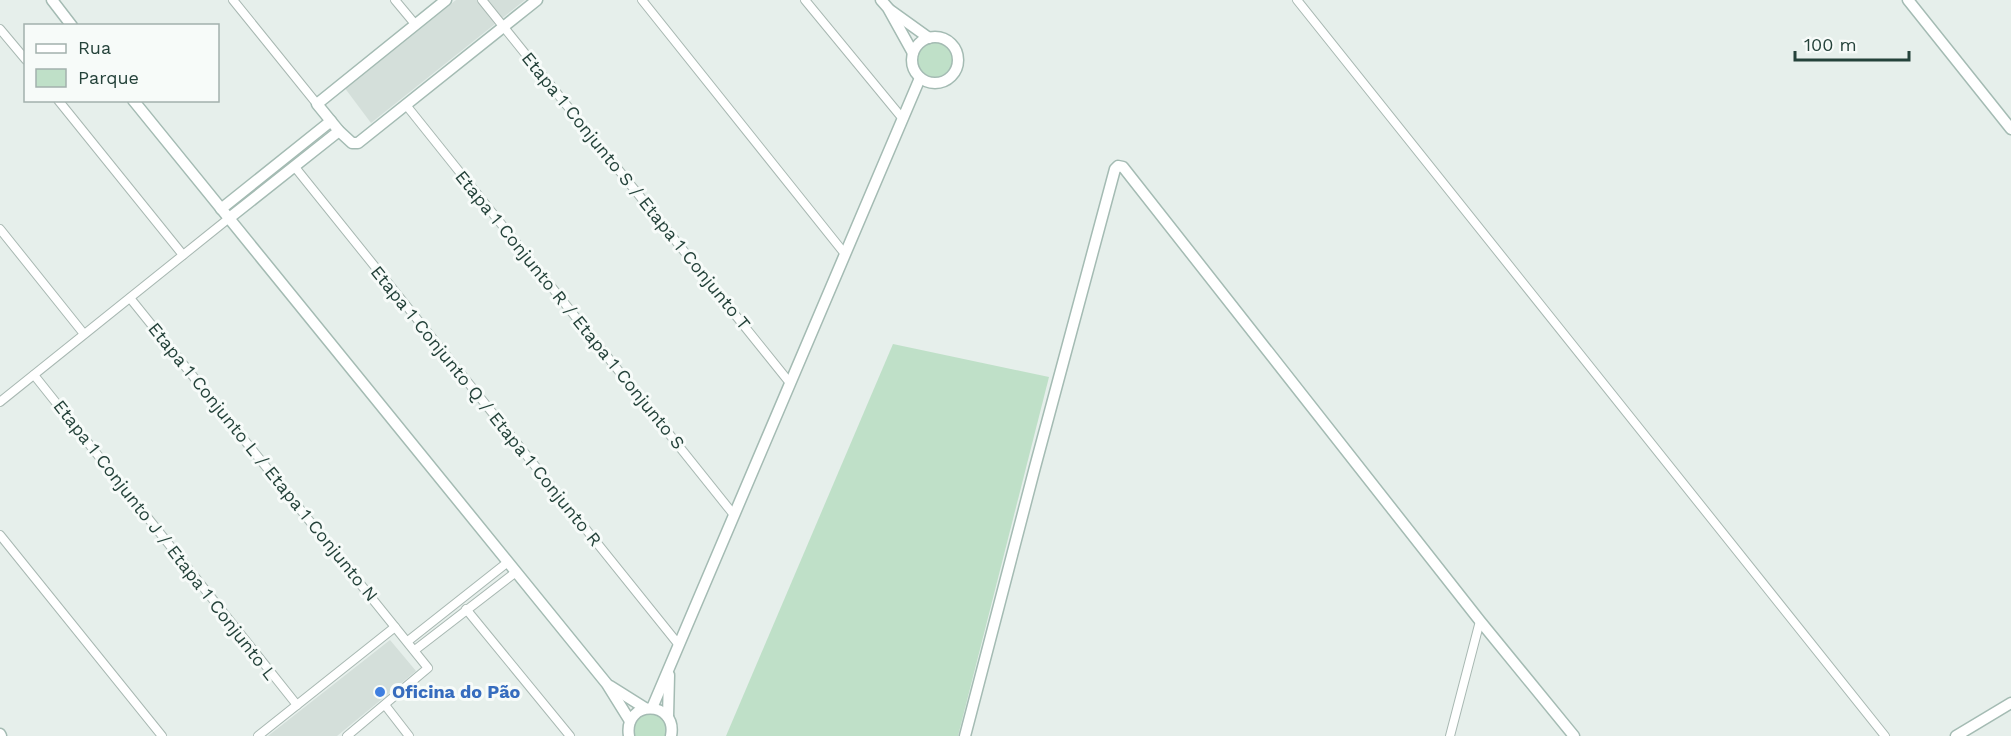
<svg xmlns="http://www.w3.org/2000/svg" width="2011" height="736" viewBox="0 0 2011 736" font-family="'Work Sans',sans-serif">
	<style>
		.built { fill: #d4dfda }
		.green { fill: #bfe0c8 }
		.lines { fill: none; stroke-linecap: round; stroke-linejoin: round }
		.street-casing { stroke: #a8b8b2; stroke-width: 10 }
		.secondary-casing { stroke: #a4bbb3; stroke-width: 13 }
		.street { stroke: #fff; stroke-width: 8 }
		.secondary { stroke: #fff; stroke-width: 10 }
		.shop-dot { fill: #3f7fe0; stroke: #f7fbf9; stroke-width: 2 }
		.labels { text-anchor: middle; stroke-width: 6; stroke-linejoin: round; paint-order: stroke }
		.street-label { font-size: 18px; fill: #24423a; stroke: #f7fbf9 }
		.shop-label { font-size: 18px; font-weight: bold; fill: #366cbe; stroke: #f7fbf9; text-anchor: start }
	</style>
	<rect width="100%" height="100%" fill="#e6efeb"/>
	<g class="built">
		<polygon points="456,0 525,0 371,123 344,87"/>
		<polygon points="390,640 416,671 337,736 268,736"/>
	</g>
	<g class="green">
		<circle cx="935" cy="60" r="18"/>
		<polygon points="893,344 1049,377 958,736 726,736"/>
		<path d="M651 712C664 717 667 723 666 736H634V723L641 715Z"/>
	</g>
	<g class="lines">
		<g class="street-casing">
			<g id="street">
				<polyline points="233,0 317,104"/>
				<polyline points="395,0 415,24"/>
				<polyline points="482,0 790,383"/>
				<polyline points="642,0 845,254"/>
				<polyline points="805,0 903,119"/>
				<polyline points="1297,0 1885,736"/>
				<polyline points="0,29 26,60"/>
				<polyline points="58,100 183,255"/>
				<polyline points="406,105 734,515"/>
				<polyline points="294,166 679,645"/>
				<polyline points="0,229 84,334"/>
				<polyline points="130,298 428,668 347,736"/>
				<polyline points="34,375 297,705"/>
				<polyline points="0,402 228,219"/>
				<polyline points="0,535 162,736"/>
				<polyline points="466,609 570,736"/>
				<polyline points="408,641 508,562"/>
				<polyline points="415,650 516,572"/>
				<polyline points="385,705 409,736"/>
				<polyline points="258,736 395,627"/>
				<polyline points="1450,736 1480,621"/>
			</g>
		</g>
		<g class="secondary-casing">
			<g id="secondary">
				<polyline points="52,0 72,26"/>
				<polyline points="446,0 317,104 339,131 352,143 358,143 537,0"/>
				<polyline points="881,0 888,8 913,53"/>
				<polyline points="1908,0 2011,129"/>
				<polyline points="890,10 929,38"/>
				<circle cx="935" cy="60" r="23"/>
				<polyline points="133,100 607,684 630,721"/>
				<polyline points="221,209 331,121"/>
				<polyline points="228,219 339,131"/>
				<polyline points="610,686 645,708"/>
				<polyline points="652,708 920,78"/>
				<polyline points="668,717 669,675"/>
				<polyline points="0,734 1,736"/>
				<path d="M629 736C623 699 678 700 671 736"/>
				<polyline points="965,736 1035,467 1115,169 1118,166 1123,167 1480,621 1574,736"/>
				<polyline points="1956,736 2011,703"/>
			</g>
		</g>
		<use href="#street" class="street"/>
		<use href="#secondary" class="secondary"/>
	</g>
	<circle class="shop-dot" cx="380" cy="692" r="6"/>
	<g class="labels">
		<g class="street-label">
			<text transform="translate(636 191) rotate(51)" y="6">Etapa 1 Conjunto S / Etapa 1 Conjunto T</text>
			<text transform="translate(570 310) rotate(51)" y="6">Etapa 1 Conjunto R / Etapa 1 Conjunto S</text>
			<text transform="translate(486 406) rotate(51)" y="6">Etapa 1 Conjunto Q / Etapa 1 Conjunto R</text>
			<text transform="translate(263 462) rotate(51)" y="6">Etapa 1 Conjunto L / Etapa 1 Conjunto N</text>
			<text transform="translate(165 540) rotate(52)" y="6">Etapa 1 Conjunto J / Etapa 1 Conjunto L</text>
		</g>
		<g class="shop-label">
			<text x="392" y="698">Oficina do Pão</text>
		</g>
	</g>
	<rect x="24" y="24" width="195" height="78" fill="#f7fbf9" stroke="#a3b1ad" stroke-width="1.5"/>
	<rect x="36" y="44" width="30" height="9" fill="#ffffff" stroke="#a3b1ad" stroke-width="1.5"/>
	<text x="78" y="54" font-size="18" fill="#24423a">Rua</text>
	<rect x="36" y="69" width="30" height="18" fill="#bfe0c8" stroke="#a3b1ad" stroke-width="1.5"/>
	<text x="78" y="84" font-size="18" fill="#24423a">Parque</text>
	<path d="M1795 51v9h114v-9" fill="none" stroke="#24423a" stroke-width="3"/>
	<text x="1804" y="51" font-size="18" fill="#24423a" stroke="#f7fbf9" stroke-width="4.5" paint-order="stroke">100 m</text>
</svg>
